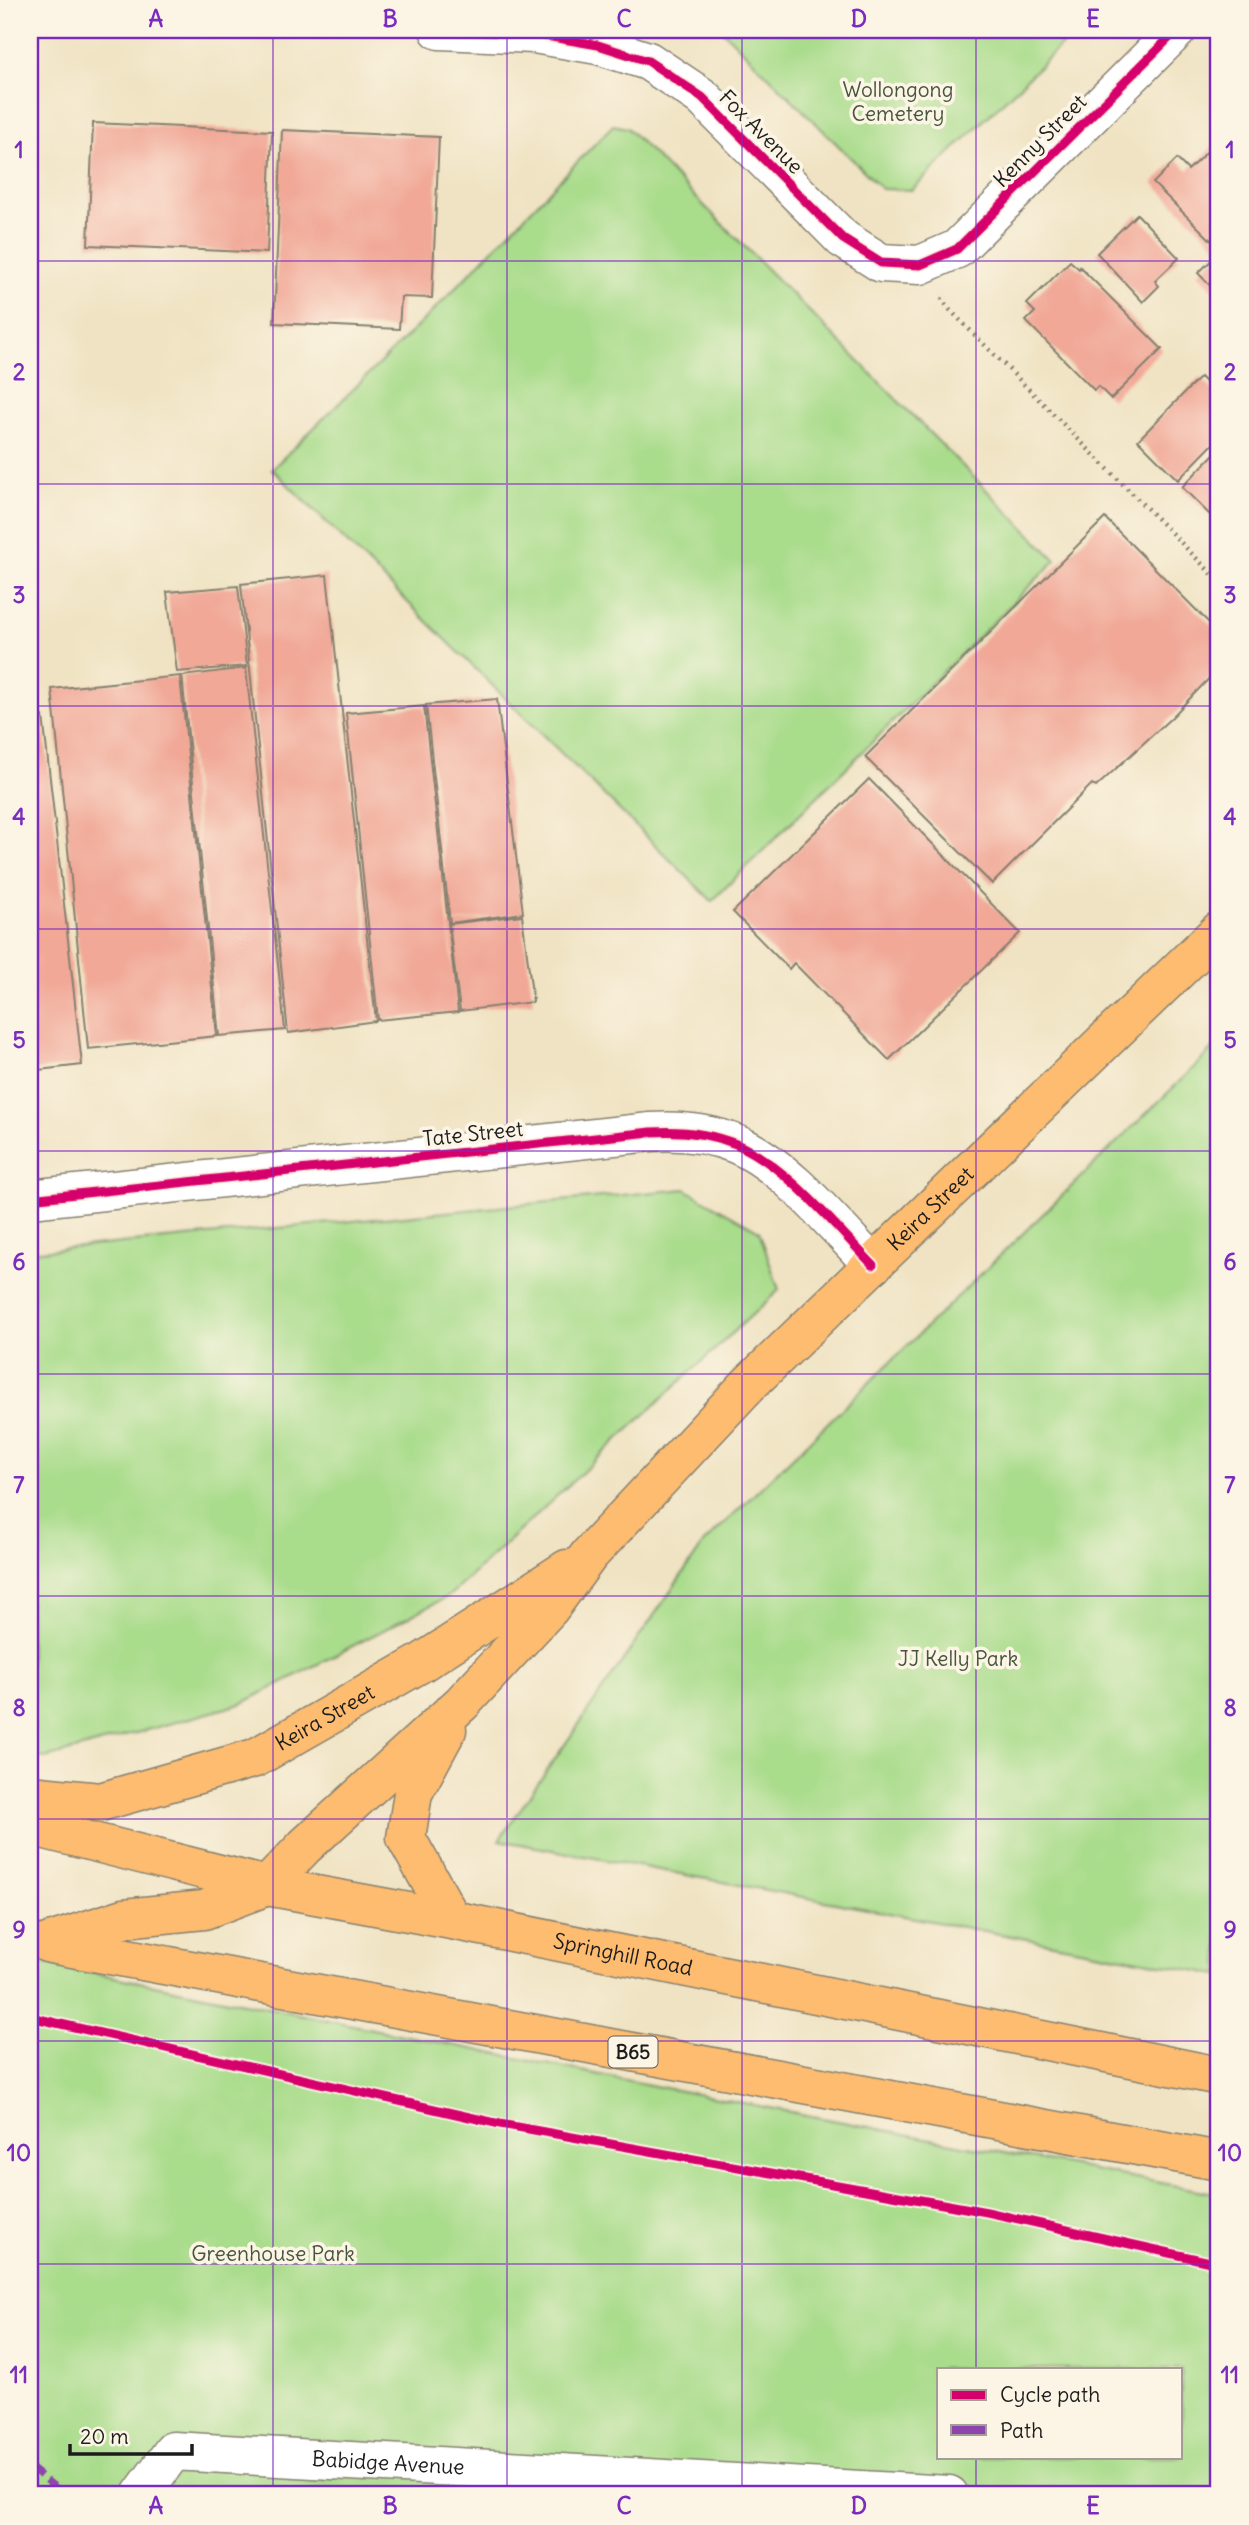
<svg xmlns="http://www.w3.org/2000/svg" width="1249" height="2525" viewBox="0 0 1249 2525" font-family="Delius,sans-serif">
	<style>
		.green { fill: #a9dc8b; stroke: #627c54; stroke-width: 2; fill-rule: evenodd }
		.building { fill: #f1a897 }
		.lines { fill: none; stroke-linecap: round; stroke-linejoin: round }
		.minor-casing { stroke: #868070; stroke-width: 41 }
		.major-casing { stroke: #868070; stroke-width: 41 }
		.path { stroke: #868070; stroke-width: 4.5; stroke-dasharray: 2 5; stroke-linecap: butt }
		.minor { stroke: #fff; stroke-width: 38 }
		.major { stroke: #fdbc70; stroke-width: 38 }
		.quiet { stroke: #8e44ad; stroke-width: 7; stroke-dasharray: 14 7; stroke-linecap: butt }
		.cycleway-casing { stroke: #fcf5e5; stroke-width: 13 }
		.cycleway { stroke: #d6006c; stroke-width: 9 }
		.grid { fill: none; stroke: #7b2cbf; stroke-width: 2; stroke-opacity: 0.55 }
		.labels { text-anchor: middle; stroke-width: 7; stroke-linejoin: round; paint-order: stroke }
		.shield { fill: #fcf5e5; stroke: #5f5d58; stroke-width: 2 }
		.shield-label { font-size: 19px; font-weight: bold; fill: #1c1c1c }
		.park-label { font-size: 21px; fill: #46563d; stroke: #fcf5e5 }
		.street-label { font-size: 21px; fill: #1c1c1c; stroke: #fcf5e5 }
		.neatline { fill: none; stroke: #7b2cbf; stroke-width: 2.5 }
		.grid-label { font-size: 23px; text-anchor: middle; font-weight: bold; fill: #7b2cbf }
	</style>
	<rect width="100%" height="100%" fill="#fcf5e5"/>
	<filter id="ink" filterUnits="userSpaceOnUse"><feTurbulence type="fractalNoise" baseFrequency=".0143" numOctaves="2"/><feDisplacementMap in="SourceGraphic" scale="14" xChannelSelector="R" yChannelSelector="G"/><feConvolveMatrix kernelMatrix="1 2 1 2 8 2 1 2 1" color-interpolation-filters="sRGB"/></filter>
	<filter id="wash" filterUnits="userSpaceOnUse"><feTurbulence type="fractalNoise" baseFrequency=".00686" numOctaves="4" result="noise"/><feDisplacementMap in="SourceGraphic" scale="28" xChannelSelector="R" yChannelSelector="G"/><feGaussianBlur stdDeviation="1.57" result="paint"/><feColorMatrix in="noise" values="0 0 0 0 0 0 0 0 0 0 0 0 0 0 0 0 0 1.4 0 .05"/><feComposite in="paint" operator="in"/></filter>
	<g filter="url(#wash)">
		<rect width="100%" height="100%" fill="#f0e3c3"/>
		<g class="green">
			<polygon points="722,30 1077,30 912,190 882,189"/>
			<polygon points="613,125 627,128 1056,560 712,901 272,469 441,303"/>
			<polygon points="1219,1043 1219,1975 499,1840 704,1543"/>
			<polygon points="685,1189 759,1231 779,1290 449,1596 241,1704 46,1758 30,1756 30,1252"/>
			<path d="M30 1960 660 2087 1219 2194V2495H30ZM939 2369H1181V2457H939Z"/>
		</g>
		<g id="blocks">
			<g class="building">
				<polygon points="93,123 272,131 267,253 88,245"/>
				<polygon points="282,130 439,137 432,298 401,297 399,329 274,323"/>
				<polygon points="1219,140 1219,248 1153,183 1177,159 1188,170"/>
				<polygon points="1137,214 1179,258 1155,281 1159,286 1143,302 1097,253"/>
				<polygon points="1214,258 1219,263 1219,295 1198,273"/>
				<polygon points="1070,261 1079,269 1080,267 1162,349 1111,399 1098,386 1094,390 1026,321 1035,312 1027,304"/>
				<polygon points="1200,377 1219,396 1219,438 1178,480 1138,440"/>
				<polygon points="1219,449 1219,504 1209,514 1182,487"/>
				<polygon points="1105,518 1219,633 1219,668 1172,717 1096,787 1092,784 992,884 865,757"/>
				<polygon points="327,575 376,1021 288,1033 241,584"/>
				<polygon points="238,586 247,666 177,672 167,592"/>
				<polygon points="246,668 285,1030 219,1036 182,676"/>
				<polygon points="180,676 217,1036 88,1049 52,689"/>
				<polygon points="497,699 523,913 450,923 426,705"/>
				<polygon points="424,706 458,1012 378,1020 346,713"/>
				<polygon points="43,716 82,1065 30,1071 30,717"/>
				<polygon points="869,779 1020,933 889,1060 794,963 789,969 733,912"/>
				<polygon points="522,915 533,1002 460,1011 449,924"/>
			</g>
		</g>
	</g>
	<g filter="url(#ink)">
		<use href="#blocks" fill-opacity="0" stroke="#868070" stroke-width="2"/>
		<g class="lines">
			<g class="minor-casing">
				<g id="minor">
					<polyline points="439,30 534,34 598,45 648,61 702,97 843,239 881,263 920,265 957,249 1177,30"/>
					<path d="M30 1199 651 1132C679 1130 709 1133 736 1144 785 1164 836 1227 873 1265"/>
					<path id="s1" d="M141 2495 173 2451 949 2495"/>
				</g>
			</g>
			<g class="major-casing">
				<g id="major">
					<polyline points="447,1730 413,1793 406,1838 452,1920"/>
					<path id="s2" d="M30 1795 100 1802 255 1758 421 1663 567 1569"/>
					<path id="s3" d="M30 1826 267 1886 452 1920 1219 2076"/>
					<path id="s4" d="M47 1943 124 1918 204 1910 267 1886 305 1846 462 1703 550 1608 589 1555 748 1385 1219 931"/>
					<polyline points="51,1944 1219,2161"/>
				</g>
			</g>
			<polyline class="path" points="941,298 950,310 1219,581"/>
			<use href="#minor" class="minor"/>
			<use href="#major" class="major"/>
			<polyline class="quiet" points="30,2467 65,2495"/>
			<g class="cycleway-casing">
				<g id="cycleway">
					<polyline points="439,30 534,34 598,45 648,61 702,97 843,239 881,263 920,265 957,249 1177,30"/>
					<path d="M30 1199 651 1132C679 1130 709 1133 736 1144 785 1164 836 1227 873 1265"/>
					<polyline points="30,2017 500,2124 987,2212 1219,2264"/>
				</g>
			</g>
			<use href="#cycleway" class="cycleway"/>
		</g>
	</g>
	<path class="grid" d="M273 30V2495M507 30V2495M742 30V2495M976 30V2369M30 261H1219M30 484H1219M30 706H1219M30 929H1219M30 1151H1219M30 1374H1219M30 1596H1219M30 1819H1219M30 2041H1219M30 2264H1219M976 2457V2495"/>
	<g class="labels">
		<rect class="shield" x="608.5" y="2036.5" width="49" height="31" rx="5"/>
		<g class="shield-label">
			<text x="633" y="2059">B65</text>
		</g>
		<g class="park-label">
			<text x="898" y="97">Wollongong<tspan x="898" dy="24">Cemetery</tspan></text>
			<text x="958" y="1666">JJ Kelly Park</text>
			<text x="273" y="2261">Greenhouse Park</text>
		</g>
		<g class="street-label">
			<text transform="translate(761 132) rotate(45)" y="7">Fox Avenue</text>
			<text transform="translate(1040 141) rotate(-45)" y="7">Kenny Street</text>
			<text transform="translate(473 1134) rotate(-6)" y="7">Tate Street</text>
			<text dy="7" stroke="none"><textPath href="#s4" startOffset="1178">Keira Street</textPath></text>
			<text dy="7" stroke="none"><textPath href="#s2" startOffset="312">Keira Street</textPath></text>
			<text dy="7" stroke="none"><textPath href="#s3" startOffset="607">Springhill Road</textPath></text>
			<text dy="7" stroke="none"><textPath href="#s1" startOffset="270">Babidge Avenue</textPath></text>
		</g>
	</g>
	<rect width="1249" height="2525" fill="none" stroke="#fcf5e5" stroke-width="77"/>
	<rect x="937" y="2368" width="245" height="91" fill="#fcf5e5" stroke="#a29e95" stroke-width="2"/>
	<rect x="951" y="2390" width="35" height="10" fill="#d6006c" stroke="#a29e95" stroke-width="2"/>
	<text x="1000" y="2402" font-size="21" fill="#1c1c1c">Cycle path</text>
	<rect x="951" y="2425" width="35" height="10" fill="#8e44ad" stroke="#a29e95" stroke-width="2"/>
	<text x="1000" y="2438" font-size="21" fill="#1c1c1c">Path</text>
	<path d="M70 2444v10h122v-10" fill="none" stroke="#1c1c1c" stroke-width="3.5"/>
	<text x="80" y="2444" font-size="21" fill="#1c1c1c" stroke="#fcf5e5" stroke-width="5" paint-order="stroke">20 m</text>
	<rect x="38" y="38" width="1172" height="2448" class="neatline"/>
	<g class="grid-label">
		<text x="156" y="27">A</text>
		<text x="390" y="27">B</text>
		<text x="624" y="27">C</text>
		<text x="859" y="27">D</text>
		<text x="1093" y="27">E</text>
		<text x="19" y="158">1</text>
		<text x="1230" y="158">1</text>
		<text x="19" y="380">2</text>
		<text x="1230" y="380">2</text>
		<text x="19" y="603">3</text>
		<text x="1230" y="603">3</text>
		<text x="19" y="825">4</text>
		<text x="1230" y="825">4</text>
		<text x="19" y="1048">5</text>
		<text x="1230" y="1048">5</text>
		<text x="19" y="1270">6</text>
		<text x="1230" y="1270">6</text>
		<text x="19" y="1493">7</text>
		<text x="1230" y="1493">7</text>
		<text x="19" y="1716">8</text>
		<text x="1230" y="1716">8</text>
		<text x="19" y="1938">9</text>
		<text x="1230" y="1938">9</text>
		<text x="19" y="2161">10</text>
		<text x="1230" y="2161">10</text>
		<text x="19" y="2383">11</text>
		<text x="1230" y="2383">11</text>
		<text x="156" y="2514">A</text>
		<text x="390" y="2514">B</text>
		<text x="624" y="2514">C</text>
		<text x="859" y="2514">D</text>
		<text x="1093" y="2514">E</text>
	</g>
</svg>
